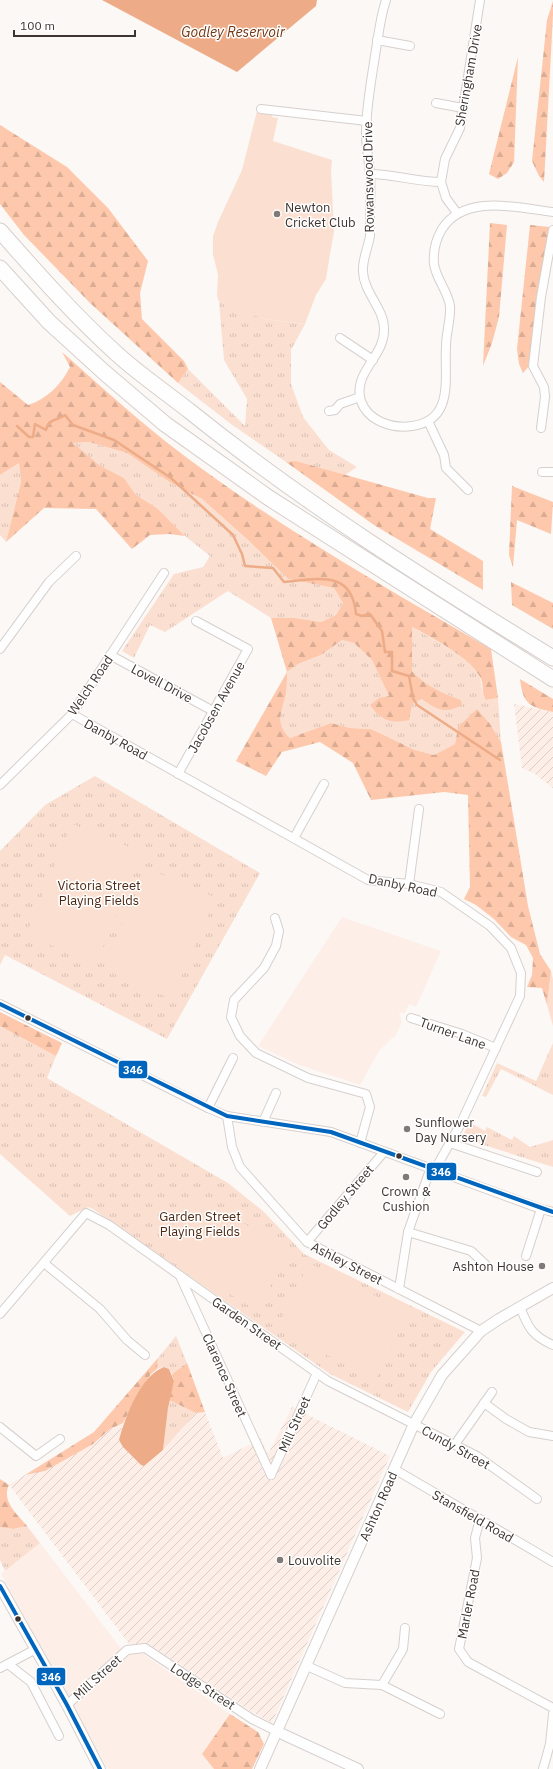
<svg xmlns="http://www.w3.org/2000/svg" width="553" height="1769" viewBox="0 0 553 1769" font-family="'IBM Plex Sans',sans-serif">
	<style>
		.built { fill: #fdefe8 }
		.industrial { fill: url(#industrial-furrows) }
		.grass { fill: url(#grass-tufts) }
		.forest { fill: url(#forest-firs) }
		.pitch { fill: #fbe0d2 }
		.water { fill: #edac87 }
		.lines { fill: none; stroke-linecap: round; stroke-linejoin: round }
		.stream { stroke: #edac87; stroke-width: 2.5 }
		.minor-casing { stroke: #d6d0cd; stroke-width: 10 }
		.tertiary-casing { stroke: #d6d0cd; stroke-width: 12 }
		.motorway-casing { stroke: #d6d0cd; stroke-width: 17 }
		.minor { stroke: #fffefe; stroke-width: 8 }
		.tertiary { stroke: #fffefe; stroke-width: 10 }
		.motorway { stroke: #fffefe; stroke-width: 15 }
		.bus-1-casing { stroke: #fff; stroke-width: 7 }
		.bus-1 { stroke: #0065bd; stroke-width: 4 }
		.poi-dot { fill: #807976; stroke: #fff; stroke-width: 1.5 }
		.bus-dot { fill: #3d3531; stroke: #fff; stroke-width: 1.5 }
		.labels { text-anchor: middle; stroke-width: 3; stroke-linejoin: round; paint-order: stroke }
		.street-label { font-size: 13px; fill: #3d3531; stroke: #fff }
		.poi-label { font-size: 13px; fill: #3d3531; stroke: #fff; text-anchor: start }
		.park-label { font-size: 13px; fill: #4d2913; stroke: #fff }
		.water-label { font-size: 14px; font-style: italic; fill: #723712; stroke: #fff }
		.line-badge { stroke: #fff; stroke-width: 1.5 }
		.badge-label { font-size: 11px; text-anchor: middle; font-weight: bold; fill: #fff }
	</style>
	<defs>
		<pattern id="industrial-furrows" width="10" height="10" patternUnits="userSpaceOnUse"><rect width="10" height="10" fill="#fdefe8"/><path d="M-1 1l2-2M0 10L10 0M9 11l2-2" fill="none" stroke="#dacec7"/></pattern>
		<pattern id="grass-tufts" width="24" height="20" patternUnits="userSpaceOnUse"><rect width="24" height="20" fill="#fbe0d2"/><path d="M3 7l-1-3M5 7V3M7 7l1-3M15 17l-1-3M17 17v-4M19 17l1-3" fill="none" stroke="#d8c1b5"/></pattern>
		<pattern id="forest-firs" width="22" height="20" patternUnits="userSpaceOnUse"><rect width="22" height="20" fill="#fdc8ab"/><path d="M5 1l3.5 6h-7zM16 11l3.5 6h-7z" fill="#daac94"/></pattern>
	</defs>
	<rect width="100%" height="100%" fill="#fcf8f6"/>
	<g class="built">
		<polygon points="342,917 441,951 416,1007 409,1004 405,1013 399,1013 402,1022 395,1037 391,1039 379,1051 360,1085 299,1065 258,1046"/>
		<polygon points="40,1543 126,1655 142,1653 230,1714 202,1754 214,1769 108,1769 1,1574"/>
	</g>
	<g class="industrial">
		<polygon points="514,704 553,712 553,788 535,774 522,768"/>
		<polygon points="292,1407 390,1456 272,1723 252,1712 155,1648 144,1644 129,1644 9,1485 25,1475 45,1471 93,1444 110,1429 123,1423 119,1440 123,1447 141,1465 144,1466 163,1450 196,1413 205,1412 223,1458 261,1439 268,1454"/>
	</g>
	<g class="grass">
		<polygon points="219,302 265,319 305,324 291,350 291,384 303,417 329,450 357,467 345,475 296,461 286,462 231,424 178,383 188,369 245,426 247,399 224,360"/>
		<polygon points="89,442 127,453 171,483 202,499 248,540 288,579 334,588 343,603 336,615 321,622 295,618 271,618 228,591 165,632 150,625 134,658 122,651 174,574 203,567 210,556 185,536 157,508 136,495 124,478 99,465 72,443"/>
		<polygon points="19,463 21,482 6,542 0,535 0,475"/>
		<path d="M412 627C432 639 465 654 478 674 483 682 480 692 486 700L498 698 501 742 490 724 458 727 455 744 434 755 415 750 371 729 350 728 331 723 290 738C274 723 282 713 286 694 287 687 287 680 287 672L298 664 321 655 342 640 354 643 372 660 389 696 412 704 422 699 461 700C442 693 426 686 412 671Z"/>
		<polygon points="95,776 260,873 167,1039 5,955 0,965 0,851 45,805"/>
		<polygon points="551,971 553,979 553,1026 547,1005"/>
		<polygon points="0,1026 56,1056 47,1078 228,1183 263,1211 304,1254 465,1332 431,1372 408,1412 330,1374 93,1209 88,1207 70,1216 0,1154"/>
		<polygon points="553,1043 553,1095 501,1069 486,1097 482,1096 497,1063 536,1081"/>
		<polygon points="469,1122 485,1131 487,1127 512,1140 514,1136 530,1147 553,1140 553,1167 462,1138"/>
		<polygon points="176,1336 187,1363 172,1374 169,1369 164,1367 157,1369 158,1358"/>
		<polygon points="169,1400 196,1413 163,1450"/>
		<polygon points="27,1526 40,1543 5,1571 0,1560 0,1527 13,1529"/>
	</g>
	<g class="forest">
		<polygon points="553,1 553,15 544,182 539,176 532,161 547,20"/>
		<polygon points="518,57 514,162 507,173 498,179 489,174"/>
		<polygon points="0,125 67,167 108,208 148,261 140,293 142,319 184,361 188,369 178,383 90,303 24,235 0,204"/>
		<polygon points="490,223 507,225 499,317 492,343 483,366"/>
		<polygon points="530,225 550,227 536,303 530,365 523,373 519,364 517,349"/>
		<path d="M62 352C96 382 130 413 165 441 266 520 381 585 491 649L498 698 486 700C481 693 484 686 481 679 473 659 431 637 412 627V671C426 686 442 693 461 700L462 705C445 714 437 710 422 699L412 704 409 720C390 724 381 720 370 705L379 698 389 696 372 660 354 643 342 640 321 655 298 664 287 672C287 680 287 687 286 694 282 712 274 723 290 738L331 723 350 728 371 729 415 750 434 755 455 744 458 727 477 709 490 724 501 742 528 906 540 954 551 971 547 1005 542 988 527 987 532 975 533 958 526 945 511 937 494 919 476 905 464 899 470 887 468 795 444 792 371 800 353 763 320 742 282 752 266 776 236 761 287 672 271 618H295L321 622 336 615 343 603 334 588 288 579 248 540 202 499 171 483 127 453 89 442 73 443 99 465 124 478 136 495 157 508 185 536 169 534 150 535 132 549 96 509 44 508 6 542 21 482 19 463 0 475V382L28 405C47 399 61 385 70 367Z"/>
		<polygon points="296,461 428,498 436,498 430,529 483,561 483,590 374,525 286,462"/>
		<polygon points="512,486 553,502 551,534 517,520 513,567 509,555"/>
		<polygon points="511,582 553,603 553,629 512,605"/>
		<path d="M520 679 553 699V712C530 707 523 705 520 679Z"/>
		<polygon points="0,1012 62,1043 56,1056 0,1026"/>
		<polygon points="158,1358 157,1369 151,1374 140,1390 123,1423 110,1429 93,1444 45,1471 25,1475 94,1432"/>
		<polygon points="187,1363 205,1412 196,1413 169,1400 174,1381 172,1374"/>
		<path d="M0 1479 9 1485C1 1501 17 1514 27 1526L13 1529 0 1527Z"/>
		<polygon points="230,1714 258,1732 264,1744 252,1769 214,1769 202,1754"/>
	</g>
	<g class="pitch">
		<polygon points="257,111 272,115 272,117 278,118 273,141 332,160 331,170 334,232 330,254 326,279 316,295 305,324 265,319 247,313 219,302 217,296 218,275 213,254 213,236 218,222 242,170"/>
		<polygon points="72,824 142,852 96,964 26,935"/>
		<polygon points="147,868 216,898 171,999 103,969"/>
		<polygon points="192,1192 291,1252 256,1310 157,1250"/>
		<polygon points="309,1263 408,1312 376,1379 276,1330"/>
	</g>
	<g class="water">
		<polygon points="102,0 317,0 316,6 237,72"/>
		<path d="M164 1367 169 1369 174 1381 168 1408 163 1450 144 1466 141 1465 123 1447 119 1440C125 1417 141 1375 164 1367Z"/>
	</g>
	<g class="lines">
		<path class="stream" d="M17 426 29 437H33L35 424 46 430C49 418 57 421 65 415L73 425 114 440 171 478 233 535 242 554 245 566 273 568 284 582C317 579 352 569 356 614L362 616 370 614 382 631 385 652H392V671L409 676 413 698 417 705 500 760"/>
		<g class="minor-casing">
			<g id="minor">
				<path d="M386 0C380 18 378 38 375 56 371 82 366 108 366 134 366 147 369 161 370 174 371 187 370 199 370 211 370 219 370 228 370 236 368 248 362 260 363 272 364 293 384 308 384 329 385 357 352 372 361 401 368 421 392 429 412 426 455 420 444 378 446 346 446 333 451 319 450 306 448 291 436 279 434 264 433 252 436 239 442 229 465 193 518 208 553 212"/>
				<polyline points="377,40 410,46"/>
				<polyline points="436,103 463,108"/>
				<polyline points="261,109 367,121"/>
				<path d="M370 174C394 174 416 182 441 182"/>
				<polyline points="457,213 446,198 441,182 445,159 460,128 480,0"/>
				<polyline points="340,338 373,360"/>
				<polyline points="329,411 335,410 340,404 360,397"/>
				<polyline points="428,421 444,455 446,468 468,490"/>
				<polyline points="541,428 545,397 544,387 533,366 541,297 553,230"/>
				<polyline points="542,472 553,472"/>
				<polyline points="0,649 49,582 76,556"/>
				<polyline points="110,655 213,711"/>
				<polyline points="72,714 368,880 409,884 441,892 490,926 511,948 521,973 520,996 460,1125 434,1171"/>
				<polyline points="178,774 248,649 196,621"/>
				<polyline points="0,785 72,714 164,573"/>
				<polyline points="294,838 324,784"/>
				<polyline points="409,884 419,809"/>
				<polyline points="275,918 279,931 276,946 264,968 234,1000 231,1017 240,1036 256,1053 308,1078 366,1094 370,1107 360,1143"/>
				<polyline points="0,1004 208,1108 227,1116 331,1132 541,1209 553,1212"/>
				<polyline points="411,1018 462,1034 496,1048"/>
				<polyline points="208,1108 233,1058"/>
				<polyline points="227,1116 232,1147 240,1167 307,1242 481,1331"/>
				<polyline points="263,1122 276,1093"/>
				<polyline points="450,1143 537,1172"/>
				<polyline points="408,1232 471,1251 486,1265"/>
				<polyline points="307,1242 384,1152"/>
				<polyline points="526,1256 541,1209"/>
				<polyline points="44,1263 100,1309 127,1340 145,1355"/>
				<polyline points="180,1276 271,1475"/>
				<polyline points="399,1289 408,1232 430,1170"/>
				<path d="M520 1307C528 1327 532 1336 553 1345"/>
				<polyline points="0,1314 86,1213 109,1225 328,1381 477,1456 537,1499"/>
				<polyline points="484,1403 506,1419 529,1432 553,1436"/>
				<polyline points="0,1427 36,1456 60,1439"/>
				<polyline points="458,1440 492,1392"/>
				<polyline points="394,1469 553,1562"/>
				<polyline points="271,1475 317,1373"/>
				<polyline points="480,1519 475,1538 477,1558 459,1649 468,1662 553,1708"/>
				<polyline points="8,1664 31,1682 59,1736"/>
				<polyline points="307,1666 345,1683 382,1685 440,1714"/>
				<polyline points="0,1668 36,1649"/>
				<polyline points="382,1685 403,1649 405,1628"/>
				<polyline points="67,1705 127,1650 145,1648 252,1719 278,1732"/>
				<polyline points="543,1769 550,1744 553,1714"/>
			</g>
		</g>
		<g class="tertiary-casing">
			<g id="tertiary">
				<polyline points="0,1586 67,1705 100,1769"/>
				<polyline points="278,1732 358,1769"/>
				<polyline points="260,1769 414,1424 442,1375 481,1331 499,1319 553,1288"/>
			</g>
		</g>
		<g class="motorway-casing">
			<g id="motorway">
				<path d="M0 231C38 274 75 316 117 354 140 375 167 393 192 413 305 504 429 582 553 658"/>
				<polyline points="0,268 49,322 105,373 165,424 269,498 553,679"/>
			</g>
		</g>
		<use href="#minor" class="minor"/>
		<use href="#tertiary" class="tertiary"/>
		<use href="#motorway" class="motorway"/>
		<g class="bus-1-casing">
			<g id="bus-1">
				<polyline points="0,1004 227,1116 331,1132 553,1212"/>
				<polyline points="0,1586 67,1705 100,1769"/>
			</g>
		</g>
		<use href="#bus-1" class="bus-1"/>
	</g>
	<g class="poi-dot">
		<circle cx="277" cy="214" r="4"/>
		<circle cx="407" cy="1129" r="4"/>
		<circle cx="406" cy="1177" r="4"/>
		<circle cx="542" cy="1266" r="4"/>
		<circle cx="280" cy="1560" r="4"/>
	</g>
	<g class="bus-dot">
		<circle cx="28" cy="1018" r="3.5"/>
		<circle cx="399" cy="1156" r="3.5"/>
		<circle cx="18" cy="1619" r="3.5"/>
	</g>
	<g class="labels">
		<g class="street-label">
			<text transform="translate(468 75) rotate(-80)" y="5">Sheringham Drive</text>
			<text transform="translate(368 177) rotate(-91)" y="5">Rowanswood Drive</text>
			<text transform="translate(162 683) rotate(28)" y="5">Lovell Drive</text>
			<text transform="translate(90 685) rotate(-56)" y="5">Welch Road</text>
			<text transform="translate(216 707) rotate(-61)" y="5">Jacobsen Avenue</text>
			<text transform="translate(116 739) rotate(29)" y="5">Danby Road</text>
			<text transform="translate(403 885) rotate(12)" y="5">Danby Road</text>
			<text transform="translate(453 1033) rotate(20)" y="5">Turner Lane</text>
			<text transform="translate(345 1197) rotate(-50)" y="5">Godley Street</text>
			<text transform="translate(347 1263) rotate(27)" y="5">Ashley Street</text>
			<text transform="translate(247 1323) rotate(35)" y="5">Garden Street</text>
			<text transform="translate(225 1375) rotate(66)" y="5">Clarence Street</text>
			<text transform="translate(294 1424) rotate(-66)" y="5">Mill Street</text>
			<text transform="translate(456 1447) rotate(29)" y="5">Cundy Street</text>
			<text transform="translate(378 1506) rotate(-66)" y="5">Ashton Road</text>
			<text transform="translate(473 1516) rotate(30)" y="5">Stansfield Road</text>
			<text transform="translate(468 1604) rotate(-79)" y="5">Marler Road</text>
			<text transform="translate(97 1677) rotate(-42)" y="5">Mill Street</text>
			<text transform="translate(203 1686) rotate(33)" y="5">Lodge Street</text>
		</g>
		<g class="poi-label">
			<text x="285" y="212">Newton<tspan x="285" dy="15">Cricket Club</tspan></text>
			<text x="415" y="1127">Sunflower<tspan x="415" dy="15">Day Nursery</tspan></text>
			<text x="406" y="1196" text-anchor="middle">Crown &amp;<tspan x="406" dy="15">Cushion</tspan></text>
			<text x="534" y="1271" text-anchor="end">Ashton House</text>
			<text x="288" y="1565">Louvolite</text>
		</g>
		<g class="park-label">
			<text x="99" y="890">Victoria Street<tspan x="99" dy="15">Playing Fields</tspan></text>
			<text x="200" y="1221">Garden Street<tspan x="200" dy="15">Playing Fields</tspan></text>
		</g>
		<g class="water-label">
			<text x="233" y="37">Godley Reservoir</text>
		</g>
	</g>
	<g class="line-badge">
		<rect x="118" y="1060" width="30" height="19" rx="4" fill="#0065bd"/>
		<rect x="426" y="1162" width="31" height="19" rx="4" fill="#0065bd"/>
		<rect x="36" y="1667" width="30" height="19" rx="4" fill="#0065bd"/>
	</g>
	<g class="badge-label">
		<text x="133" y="1074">346</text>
		<text x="441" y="1176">346</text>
		<text x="51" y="1681">346</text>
	</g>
	<path d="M14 30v6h121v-6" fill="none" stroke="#3d3531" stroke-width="2"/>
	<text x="20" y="30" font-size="12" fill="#3d3531" stroke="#ffffff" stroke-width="3" paint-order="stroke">100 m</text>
</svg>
